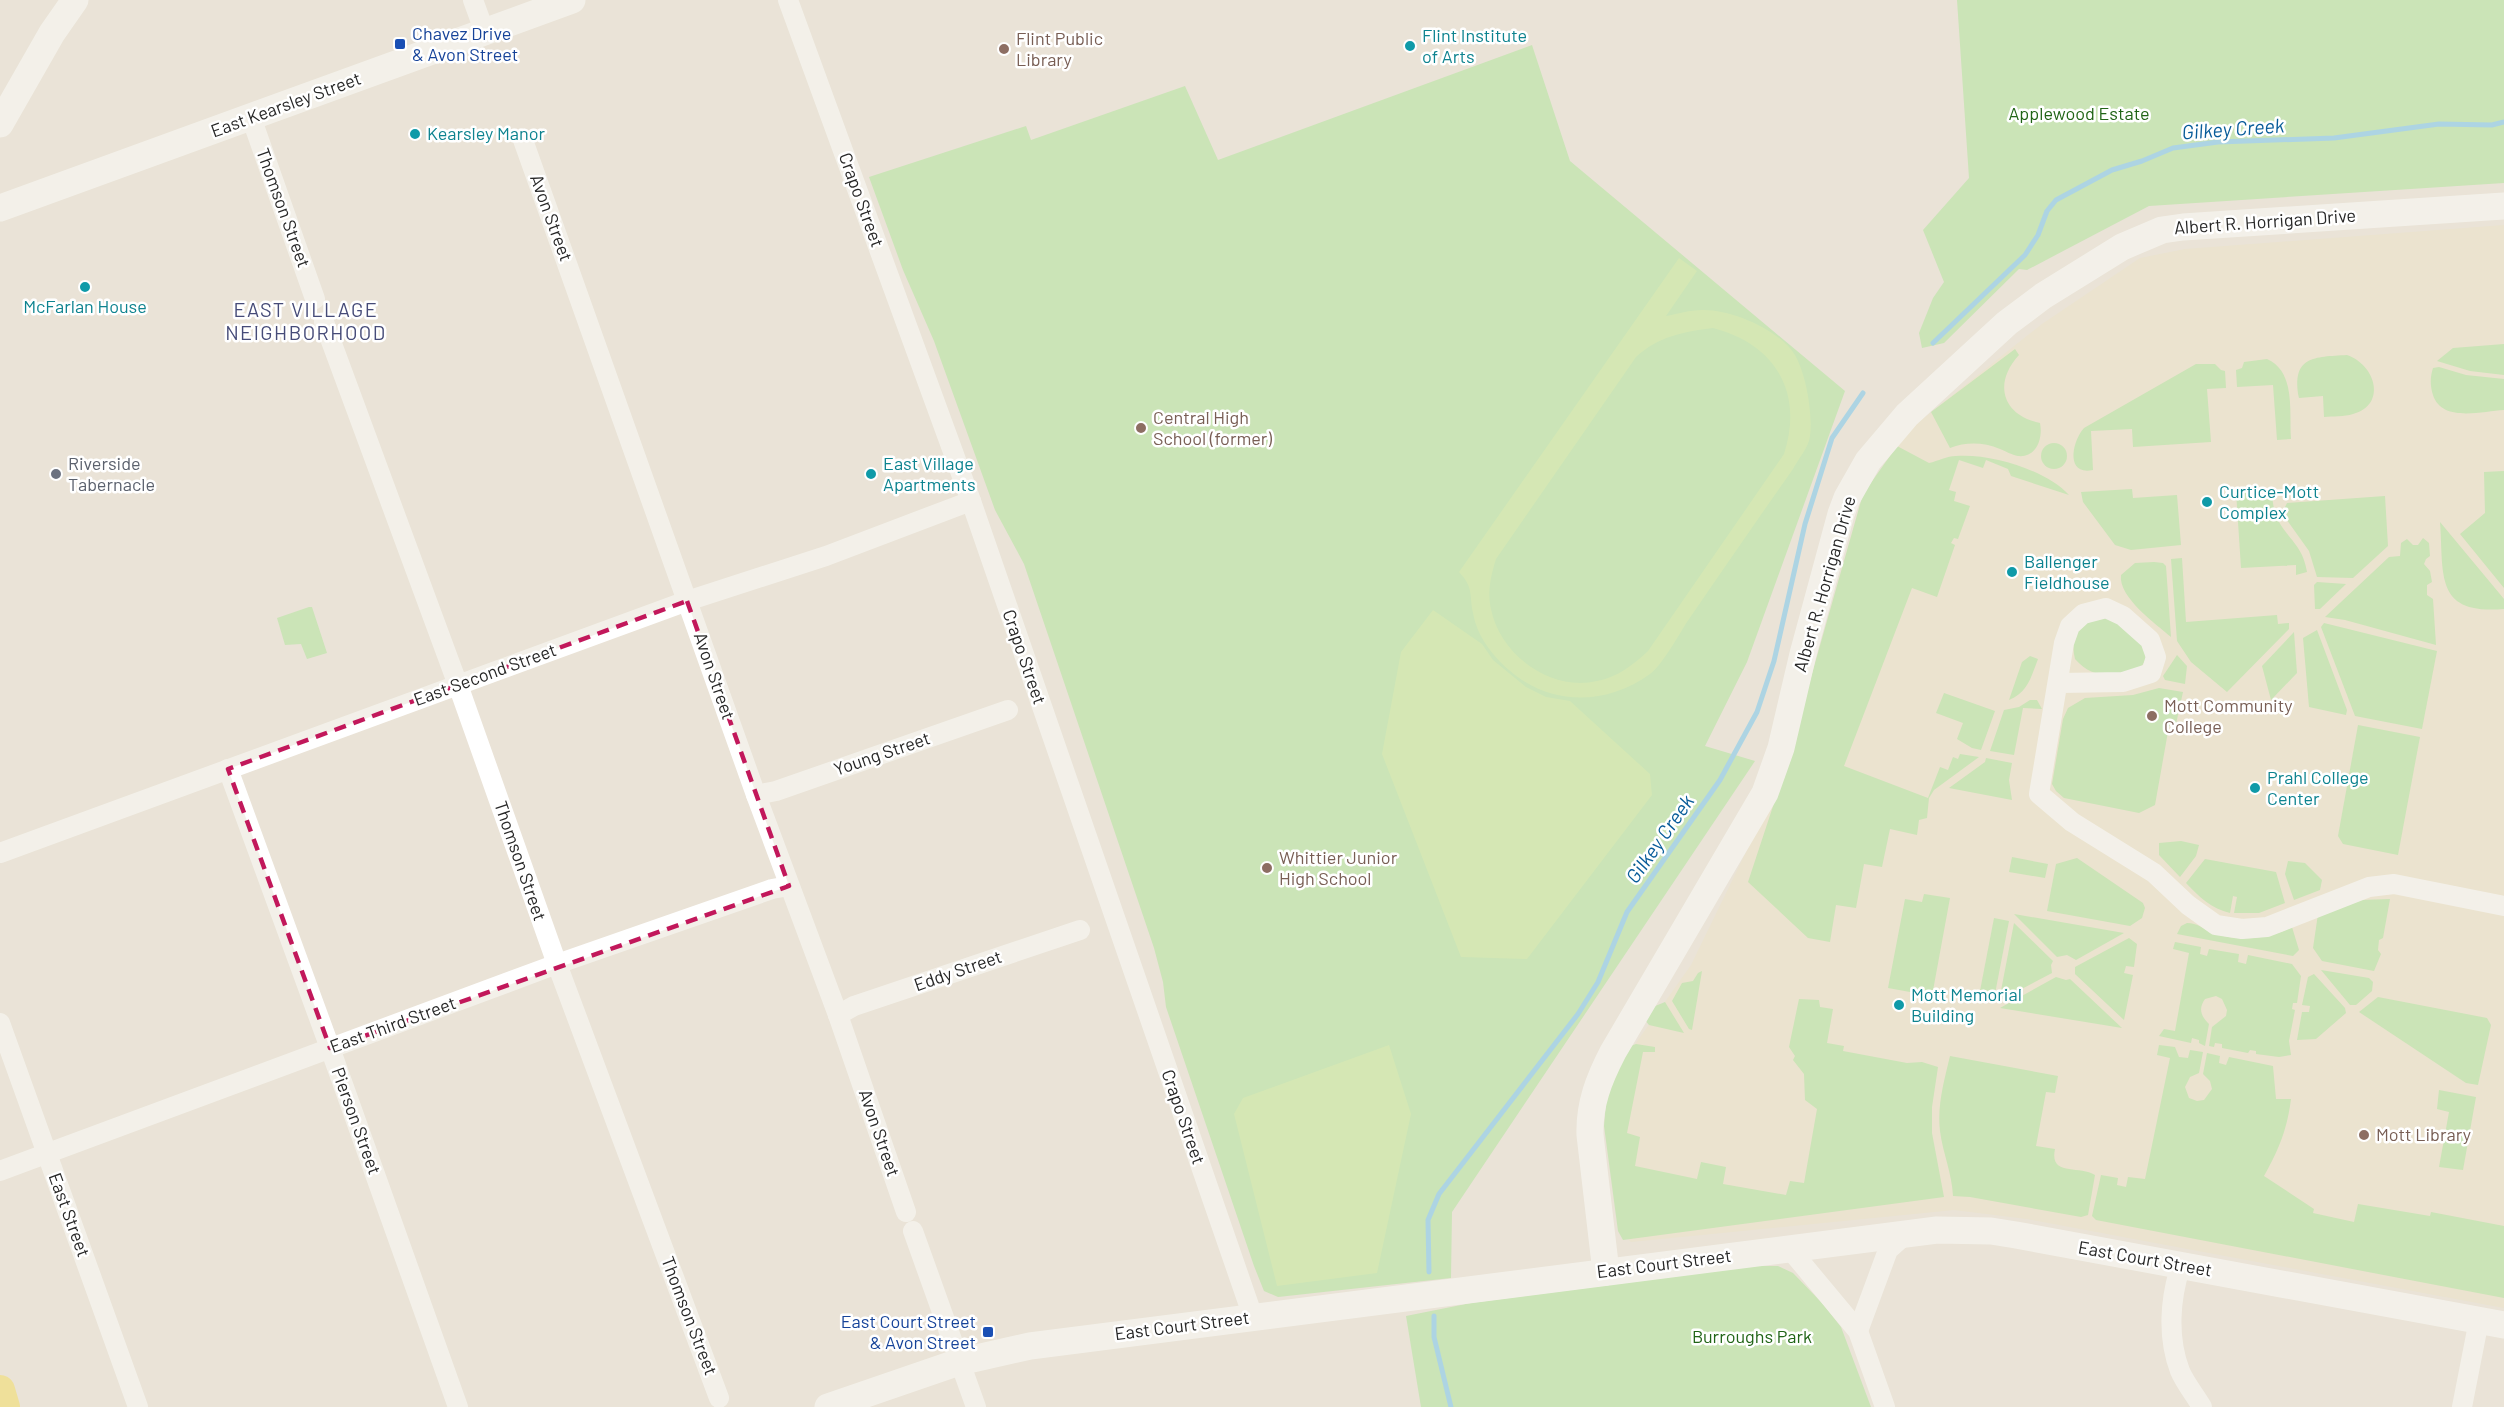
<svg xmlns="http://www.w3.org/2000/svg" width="2504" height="1407" viewBox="0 0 2504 1407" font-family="Barlow,sans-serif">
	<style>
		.education { fill: #ede3c5 }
		.green { fill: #a6e490 }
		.pitch { fill: #bcec8b; fill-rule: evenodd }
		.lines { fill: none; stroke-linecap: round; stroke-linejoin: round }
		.stream { stroke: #64c2f2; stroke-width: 5 }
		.street { stroke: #fff; stroke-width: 20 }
		.secondary { stroke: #fff; stroke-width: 27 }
		.primary { stroke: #f5db51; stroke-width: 30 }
		.marked { fill: none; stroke: #c2185b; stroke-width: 4.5; stroke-dasharray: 12 8; stroke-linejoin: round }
		.transit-dot { fill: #1a4fb4; stroke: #fff; stroke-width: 2 }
		.culture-dot { fill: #0f9aa8; stroke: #fff; stroke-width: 2 }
		.education-dot { fill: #8d6e63; stroke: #fff; stroke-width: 2 }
		.worship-dot { fill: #6b7280; stroke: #fff; stroke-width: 2 }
		.labels { text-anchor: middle; stroke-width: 5; stroke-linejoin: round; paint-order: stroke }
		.transit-label { font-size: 18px; fill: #164399; stroke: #fff; text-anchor: start }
		.culture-label { font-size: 18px; fill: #0d838f; stroke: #fff; text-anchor: start }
		.education-label { font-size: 18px; fill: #785e54; stroke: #fff; text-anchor: start }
		.street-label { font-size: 18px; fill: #272727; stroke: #fff }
		.park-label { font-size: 18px; fill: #206416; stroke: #fff }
		.worship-label { font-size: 18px; fill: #5b616d; stroke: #fff; text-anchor: start }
		.water-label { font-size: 20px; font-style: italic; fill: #085c99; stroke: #fff }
		.neighbourhood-label { font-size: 20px; letter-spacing: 1.5px; fill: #464b78; stroke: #fff }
	</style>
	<rect width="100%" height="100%" fill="#eae3d7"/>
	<polygon class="education" points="2504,225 2504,1308 2027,1219 1954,1210 1631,1242 1620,1231 1624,1060 1691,965 1783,776 1863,494 1910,429 2042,324 2140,258 2185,249"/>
	<g class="green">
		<polygon points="1957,0 2504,0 2504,183 2149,206 2027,270 2019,269 1944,343 1922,348 1919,333 1933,298 1944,282 1923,230 1969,178"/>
		<polygon points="1532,45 1570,161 1845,391 1747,662 1705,746 1755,761 1452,1212 1451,1278 1278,1297 1264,1291 1254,1266 1166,1007 1163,982 1154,948 1024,564 995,510 934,341 903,270 869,177 1026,126 1031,140 1185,86 1218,160"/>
		<polygon points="2504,344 2504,375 2470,371 2437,361 2453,348"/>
		<path d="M2015 349 2019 355C1993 383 2002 415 2040 423 2043 438 2037 458 2018 456 2012 455 2005 451 2000 449 1983 442 1966 442 1950 448L1931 412Z"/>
		<path d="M2347 355C2376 365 2387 405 2353 414 2344 417 2333 416 2324 417L2323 396 2299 398C2291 356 2314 357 2347 355Z"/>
		<path d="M2267 359C2296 372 2289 411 2291 439L2277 440 2273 385 2237 387 2236 370 2242 368 2244 362Z"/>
		<path d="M2196 364H2215L2221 370 2225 371 2226 388 2207 389 2211 442 2133 447 2132 429 2091 431 2093 470C2065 476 2072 441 2084 428Z"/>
		<path d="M2439 367 2466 375 2504 379V410C2482 411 2442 423 2433 395 2430 386 2430 377 2433 368Z"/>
		<circle cx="2054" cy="456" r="13"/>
		<path d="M1897 446 1929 463C1938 461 1947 456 1956 456 1990 453 2046 470 2069 495L2011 476 2008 469 1986 460 1983 468 1959 460 1949 490 1956 492 1954 501 1970 506 1958 539 1954 538 1951 543 1955 545 1937 597 1912 588 1844 766 1928 798 1940 767 1948 770 1953 757 1958 759 1960 754 1979 757 1934 790 1929 798 1927 818 1919 820 1917 835 1890 829 1882 867 1864 864 1856 908 1836 905 1830 942 1808 938 1748 882 1783 776 1863 494Z"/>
		<polygon points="2504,471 2504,588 2460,534 2485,513 2484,472"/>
		<polygon points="2132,489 2133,498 2177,495 2181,545 2131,550 2115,545 2083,502 2081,492"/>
		<path d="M2271 489C2273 501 2273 511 2279 522 2291 542 2303 547 2307 572L2296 575V565L2241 568 2236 491Z"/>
		<polygon points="2385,496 2388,546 2353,578 2317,577 2309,551 2282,513 2287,503"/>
		<path d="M2440 522 2504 599V609C2434 615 2444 575 2440 522Z"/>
		<polygon points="2423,538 2429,543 2430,556 2426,559 2424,564 2430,571 2432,582 2427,585 2427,595 2433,599 2436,645 2345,620 2325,617 2389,557 2400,556 2401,543 2407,539 2413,545 2418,545"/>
		<polygon points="2182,558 2186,622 2277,615 2278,624 2289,623 2289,629 2227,692 2191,662 2177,641 2171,559"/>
		<path d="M2154 562 2163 563 2166 566 2171 637C2156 624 2118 597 2121 575L2135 563Z"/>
		<polygon points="2317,582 2346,584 2320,609 2315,609 2314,585"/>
		<polygon points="309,607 312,607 327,653 307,659 301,644 285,645 277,618"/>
		<path d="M2107 617 2120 623 2144 644 2146 660 2138 671C2111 675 2095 681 2075 659 2069 629 2081 622 2107 617Z"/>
		<polygon points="2324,623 2437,651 2422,729 2355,716 2321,627"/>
		<polygon points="2317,630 2347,710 2346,715 2309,707 2303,638"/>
		<polygon points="2294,632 2297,673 2271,700 2262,666"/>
		<polygon points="2177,655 2187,666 2185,684 2165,680 2163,676"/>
		<path d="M2030 656 2038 659C2031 677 2028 692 2009 700L2022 662Z"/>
		<polygon points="2159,688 2183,692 2176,724 2169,726 2155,805 2139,813 2064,798 2056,791 2052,784 2063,719 2068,708 2085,698 2133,695"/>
		<polygon points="1944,693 1995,711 1981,750 1972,748 1957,739 1963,723 1936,713"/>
		<polygon points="2030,700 2037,700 2042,709 2023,708 2014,755 1990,751 2004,710 2019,707"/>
		<polygon points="2358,725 2420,737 2398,855 2343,844 2338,836"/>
		<polygon points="1986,758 2012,763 2009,780 2012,800 1949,788 1985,762"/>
		<polygon points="2181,841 2199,845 2196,856 2180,877 2159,855 2159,843"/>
		<polygon points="2012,857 2048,864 2045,878 2009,872"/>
		<polygon points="2077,858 2143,903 2145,908 2142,918 2130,926 2047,911 2056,864"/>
		<path d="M2205 859 2276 872 2285 903 2259 913H2234L2237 897 2233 896 2230 913C2212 909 2198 896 2186 883Z"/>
		<polygon points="2288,861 2305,863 2322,880 2320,890 2294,900 2285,874"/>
		<polygon points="1924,894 1950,898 1932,996 1888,988 1905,899 1922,902"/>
		<polygon points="2390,899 2383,938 2379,940 2378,950 2381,954 2374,971 2322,961 2313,948 2318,914 2361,900"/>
		<polygon points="2014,914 2124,933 2076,960 2067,955 2057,957"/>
		<polygon points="1994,918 2009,921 1994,999 1979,996"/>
		<polygon points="2014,923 2053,961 2051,965 2052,973 1999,1001"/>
		<path d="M2187 923C2197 923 2204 929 2213 933 2238 942 2268 939 2292 927L2299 950 2293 956 2177 934 2181 926Z"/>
		<polygon points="2129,938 2137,944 2134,967 2126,966 2124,973 2133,975 2124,1020 2075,974 2075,967"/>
		<path d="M2175 942 2201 947 2200 954 2207 956 2209 949 2239 954 2238 962 2246 964 2248 955 2292 964 2301 976 2297 1003H2293L2292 1009 2295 1010 2289 1041 2291 1055 2279 1057 2256 1054V1051L2250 1050 2248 1053 2222 1048V1044L2215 1043 2214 1047 2209 1046 2212 1027 2226 1016 2227 1010 2222 999 2216 996 2205 999C2198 1009 2201 1016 2209 1024L2205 1046 2199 1043V1040L2192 1038 2191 1043 2159 1036 2164 1029 2175 1031 2189 953 2173 949Z"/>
		<polygon points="2321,970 2369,978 2373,982 2372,991 2356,1005 2350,1005"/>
		<polygon points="1702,971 1692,1030 1689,1029 1672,1001 1682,983 1693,981 1698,973"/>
		<polygon points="2314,974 2345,1008 2346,1013 2316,1039 2297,1040 2302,1012 2309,1012 2310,1006 2302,1005 2308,977"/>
		<polygon points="2056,977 2066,980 2070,979 2122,1028 2000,1008"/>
		<polygon points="2378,997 2487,1018 2491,1025 2478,1085 2466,1083 2359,1012"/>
		<polygon points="1799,999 1819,1000 1820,1007 1833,1009 1827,1043 1844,1046 1843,1051 1907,1063 1922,1062 1938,1067 1932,1107 1932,1133 1944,1197 1623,1240 1618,1231 1604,1126 1607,1092 1625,1048 1636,1044 1655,1047 1655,1052 1643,1052 1627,1133 1640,1137 1635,1166 1697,1179 1701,1162 1726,1167 1723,1184 1786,1195 1790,1181 1804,1183 1817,1109 1805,1100 1804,1074 1793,1060 1795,1056 1789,1047"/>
		<polygon points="1665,1002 1684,1033 1649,1025 1645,1020 1648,1009"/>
		<path d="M2159 1045 2175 1047 2179 1057 2188 1058 2190 1050 2203 1052 2199 1073 2190 1077 2185 1087 2189 1098 2197 1101 2204 1100 2212 1089 2210 1081 2203 1074 2207 1053 2220 1056 2219 1063 2226 1065 2229 1057 2273 1066 2276 1099H2291C2287 1130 2279 1149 2264 1176L2314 1209 2313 1213 2354 1222 2358 1204 2430 1216 2431 1212 2504 1226V1298L2096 1220 2092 1216 2101 1175 2118 1178 2117 1185 2126 1187 2128 1177 2145 1179 2170 1058 2157 1055Z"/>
		<path d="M1950 1056 2058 1076 2055 1093 2046 1092 2036 1146 2055 1149C2049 1177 2079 1165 2095 1175L2088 1215 2081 1217 1970 1197 1953 1196C1952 1173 1943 1154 1940 1131 1937 1106 1944 1081 1950 1056Z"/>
		<polygon points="2439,1090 2476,1097 2463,1170 2439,1167 2449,1112 2437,1109"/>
		<polygon points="1754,1266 1778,1266 1793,1273 1823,1304 1841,1327 1871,1407 1421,1407 1406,1316 1471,1303"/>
	</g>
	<g class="pitch">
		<path d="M1679 258 1697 271 1666 316C1677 314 1690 310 1702 310 1731 309 1780 330 1795 355 1806 374 1813 414 1810 436 1809 447 1798 459 1793 469 1757 520 1722 571 1687 622 1678 636 1663 664 1650 674 1606 706 1550 706 1509 670 1492 655 1477 636 1473 613 1469 594 1474 588 1459 572ZM1713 328C1775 344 1804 392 1784 454L1648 651C1633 665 1618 677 1597 681 1551 692 1500 655 1491 609 1487 592 1491 575 1496 559L1636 357C1659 336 1683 332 1713 328Z"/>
		<polygon points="1433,610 1482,644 1493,660 1526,687 1546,697 1570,701 1650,774 1652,795 1527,959 1461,957 1382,754 1401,652"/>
		<polygon points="1389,1045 1411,1114 1377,1273 1277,1286 1234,1114 1243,1098"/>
	</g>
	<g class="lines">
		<g class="stream">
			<polyline points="1933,343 2025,255 2038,235 2047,211 2056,200 2112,170 2142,161 2173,148 2218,142 2334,138 2439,124 2492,125 2504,122"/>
			<polyline points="1429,1272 1428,1220 1439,1194 1578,1014 1598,982 1627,912 1720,780 1757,712 1774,661 1805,524 1832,438 1863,393"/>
			<polyline points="1434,1316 1434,1337 1451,1407"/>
		</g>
		<g class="street">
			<polyline points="473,0 485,33"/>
			<polyline points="788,0 971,501 1253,1317"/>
			<polyline points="251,117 315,299"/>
			<polyline points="523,140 756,795 838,1015 906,1212"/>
			<polyline points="324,322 458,685 557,964 719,1398"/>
			<polyline points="2059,683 2123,682 2151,673 2156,657 2150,640 2123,616 2106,608 2083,614 2070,626 2064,643 2039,794 2072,822 2154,873 2188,905 2216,925 2242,929 2267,927 2369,887 2394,884 2504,906"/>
			<polyline points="228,769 330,1048 458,1407"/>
			<polyline points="756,795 776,791 1008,710"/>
			<polyline points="0,853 687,601 826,556 971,501"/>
			<polyline points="838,1015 854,1006 1080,930"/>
			<polyline points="0,1023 138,1407"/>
			<polyline points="0,1171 557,964 772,889 789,886"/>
			<polyline points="913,1231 976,1407"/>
			<polyline points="1789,1248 1858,1331 1885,1407"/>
			<path d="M2181 1265C2170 1298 2167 1337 2180 1371 2185 1383 2195 1395 2202 1407"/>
			<polyline points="1858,1331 1888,1250 1907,1233"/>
			<polyline points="2462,1407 2479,1320"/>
		</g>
		<g class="secondary">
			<polyline points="0,124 52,33 75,0"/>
			<polyline points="0,208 572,0"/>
			<path d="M1606 1272 1590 1135C1589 1104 1599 1079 1613 1052L1765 793 1781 748 1803 654 1841 514 1847 498 1868 461 1907 415 2007 323 2043 296 2122 247 2162 230 2183 227 2504 206"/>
			<polyline points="828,1407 959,1362 1030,1346 1937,1230 1991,1231 2016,1235 2504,1325"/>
		</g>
		<polyline class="primary" points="0,1390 5,1407"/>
	</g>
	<path d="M0 0H2504V1407H0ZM687 601 789 886 330 1048 228 769Z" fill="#eae3d7" fill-opacity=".55" fill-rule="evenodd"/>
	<path class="marked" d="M687 601 789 886 330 1048 228 769Z"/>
	<g class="transit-dot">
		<rect x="394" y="38" width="12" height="12" rx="3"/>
		<rect x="982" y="1326" width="12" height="12" rx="3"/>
	</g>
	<g class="culture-dot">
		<circle cx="1410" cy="46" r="6"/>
		<circle cx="415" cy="134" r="6"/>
		<circle cx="85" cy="287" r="6"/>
		<circle cx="871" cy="474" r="6"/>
		<circle cx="2207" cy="502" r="6"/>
		<circle cx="2012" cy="572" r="6"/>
		<circle cx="2255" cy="788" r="6"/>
		<circle cx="1899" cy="1005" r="6"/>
	</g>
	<g class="education-dot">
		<circle cx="1004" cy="49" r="6"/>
		<circle cx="1141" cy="428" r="6"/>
		<circle cx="2152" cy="716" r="6"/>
		<circle cx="1267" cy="868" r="6"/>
		<circle cx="2364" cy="1135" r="6"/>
	</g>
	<circle class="worship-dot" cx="56" cy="474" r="6"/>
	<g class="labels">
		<g class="transit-label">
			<text x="412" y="40">Chavez Drive<tspan x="412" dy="21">&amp; Avon Street</tspan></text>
			<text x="976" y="1328" text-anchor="end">East Court Street<tspan x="976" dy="21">&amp; Avon Street</tspan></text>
		</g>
		<g class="culture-label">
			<text x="1422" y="42">Flint Institute<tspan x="1422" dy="21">of Arts</tspan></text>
			<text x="427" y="140">Kearsley Manor</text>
			<text x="85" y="313" text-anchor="middle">McFarlan House</text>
			<text x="883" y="470">East Village<tspan x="883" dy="21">Apartments</tspan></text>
			<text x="2219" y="498">Curtice-Mott<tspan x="2219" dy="21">Complex</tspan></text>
			<text x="2024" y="568">Ballenger<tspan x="2024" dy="21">Fieldhouse</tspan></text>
			<text x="2267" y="784">Prahl College<tspan x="2267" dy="21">Center</tspan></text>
			<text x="1911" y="1001">Mott Memorial<tspan x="1911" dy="21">Building</tspan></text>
		</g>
		<g class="education-label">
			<text x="1016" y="45">Flint Public<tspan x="1016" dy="21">Library</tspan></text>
			<text x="1153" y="424">Central High<tspan x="1153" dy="21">School (former)</tspan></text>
			<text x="2164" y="712">Mott Community<tspan x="2164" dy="21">College</tspan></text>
			<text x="1279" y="864">Whittier Junior<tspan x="1279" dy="21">High School</tspan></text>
			<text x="2376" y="1141">Mott Library</text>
		</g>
		<g class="street-label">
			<text transform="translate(286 105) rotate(-20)" y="6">East Kearsley Street</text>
			<text transform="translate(861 200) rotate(70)" y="6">Crapo Street</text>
			<text transform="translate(283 208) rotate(70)" y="6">Thomson Street</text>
			<text transform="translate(551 218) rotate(70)" y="6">Avon Street</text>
			<text transform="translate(2265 222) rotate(-4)" y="6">Albert R. Horrigan Drive</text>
			<text transform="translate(1825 584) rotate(-74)" y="6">Albert R. Horrigan Drive</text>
			<text transform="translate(1024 657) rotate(71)" y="6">Crapo Street</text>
			<text transform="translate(485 675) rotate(-20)" y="6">East Second Street</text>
			<text transform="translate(714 676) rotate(71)" y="6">Avon Street</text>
			<text transform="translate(882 754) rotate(-19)" y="6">Young Street</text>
			<text transform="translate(520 861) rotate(71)" y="6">Thomson Street</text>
			<text transform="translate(958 971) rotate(-19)" y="6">Eddy Street</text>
			<text transform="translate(393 1025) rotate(-20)" y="6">East Third Street</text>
			<text transform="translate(1183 1117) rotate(71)" y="6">Crapo Street</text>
			<text transform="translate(356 1121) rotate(70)" y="6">Pierson Street</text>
			<text transform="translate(879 1133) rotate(71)" y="6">Avon Street</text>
			<text transform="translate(69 1215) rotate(70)" y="6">East Street</text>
			<text transform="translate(2145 1259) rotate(10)" y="6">East Court Street</text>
			<text transform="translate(1664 1264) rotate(-7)" y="6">East Court Street</text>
			<text transform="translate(689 1316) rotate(69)" y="6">Thomson Street</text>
			<text transform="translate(1182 1326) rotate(-7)" y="6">East Court Street</text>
		</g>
		<g class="park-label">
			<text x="2079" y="120">Applewood Estate</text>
			<text x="1752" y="1343">Burroughs Park</text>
		</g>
		<g class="worship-label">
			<text x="68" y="470">Riverside<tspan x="68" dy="21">Tabernacle</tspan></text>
		</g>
		<g class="water-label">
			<text transform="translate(2233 129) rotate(-4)" y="7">Gilkey Creek</text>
			<text transform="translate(1660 839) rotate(-55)" y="7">Gilkey Creek</text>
		</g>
		<g class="neighbourhood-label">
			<text x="306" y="317">EAST VILLAGE<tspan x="306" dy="23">NEIGHBORHOOD</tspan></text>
		</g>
	</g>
</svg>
